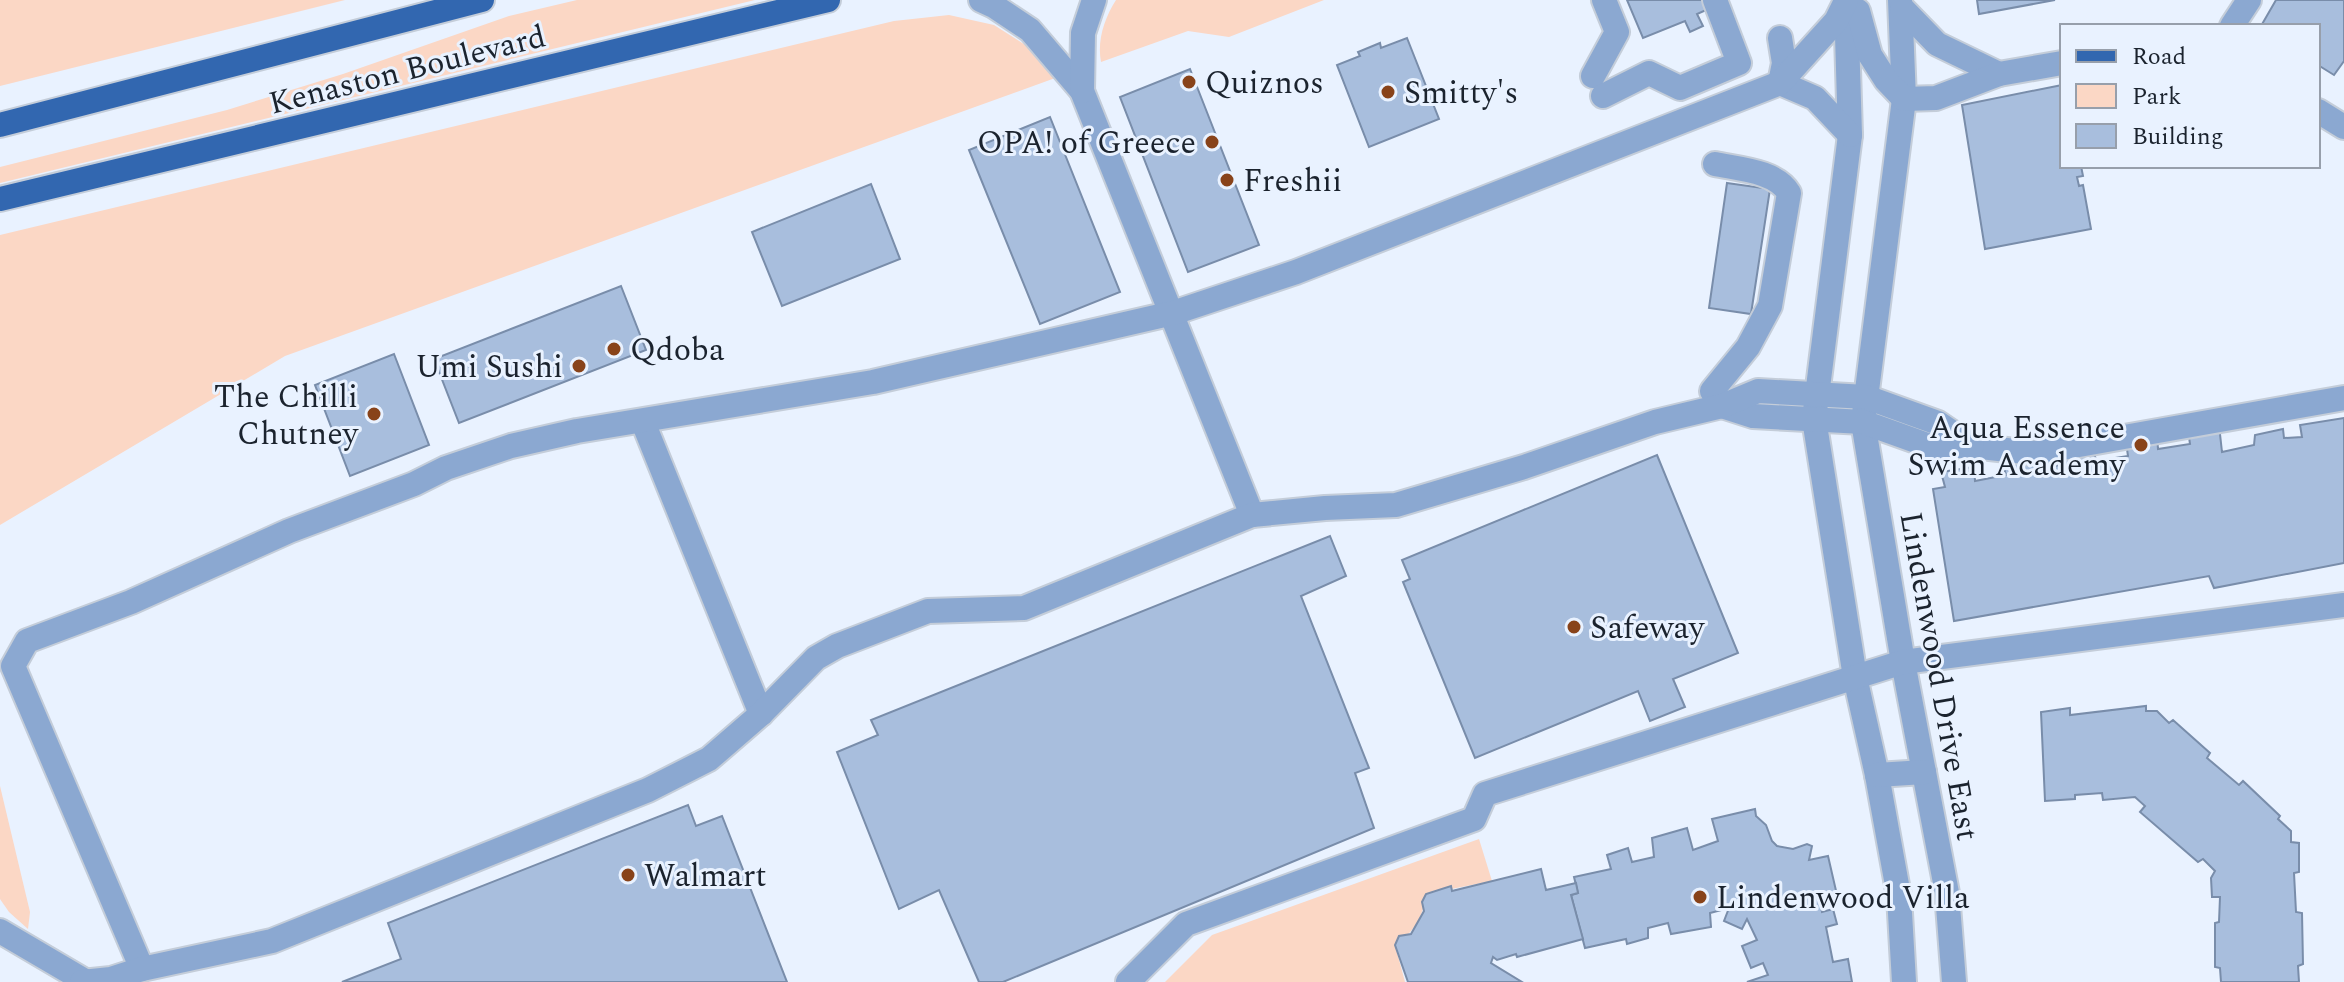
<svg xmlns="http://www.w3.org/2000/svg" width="2344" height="982" viewBox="0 0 2344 982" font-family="Spectral,serif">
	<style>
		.green { fill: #fbd7c5 }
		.building { fill: #a8bedd; stroke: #798daa; stroke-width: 2 }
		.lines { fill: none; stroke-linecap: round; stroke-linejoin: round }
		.minor-casing { stroke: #c4cdd9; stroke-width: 28 }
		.major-casing { stroke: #c4cdd9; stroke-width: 28 }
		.minor { stroke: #8ba8d1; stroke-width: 24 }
		.major { stroke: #3267b0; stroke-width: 24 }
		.poi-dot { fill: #88431a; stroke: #e9f2ff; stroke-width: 3 }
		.labels { text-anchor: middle; stroke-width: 6; stroke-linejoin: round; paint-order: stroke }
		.street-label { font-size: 32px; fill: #1b232e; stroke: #e9f2ff }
		.poi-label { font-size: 32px; fill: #1b232e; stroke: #e9f2ff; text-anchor: start }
	</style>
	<rect width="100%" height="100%" fill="#e9f2ff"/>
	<g class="green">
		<polygon points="0,0 345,0 0,86"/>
		<polygon points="577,0 755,0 0,183 0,167 227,110 343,74 509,16"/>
		<path d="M1116 0H1324L1229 37 1188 31 1101 62C1097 41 1104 19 1116 0Z"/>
		<polygon points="949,15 994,25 1069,73 285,356 0,525 0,235 894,21"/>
		<polygon points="0,786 30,912 28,929 9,912 0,899"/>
		<path d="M1479 839 1492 881 1426 894C1423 918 1414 932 1395 945L1405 982H1165L1212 935Z"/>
	</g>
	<g class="building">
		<polygon points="1627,0 1710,0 1713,7 1697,14 1703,26 1690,32 1685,21 1643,38"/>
		<polygon points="1977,0 2055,0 1979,14"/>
		<polygon points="2276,0 2344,0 2344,61 2334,75 2318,65 2318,26 2261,26"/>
		<polygon points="1407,38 1439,119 1369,147 1337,65 1360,56 1358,52 1380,43 1381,48"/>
		<polygon points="1190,69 1259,245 1188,272 1120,97"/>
		<polygon points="2062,85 2062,166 2081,166 2083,176 2077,177 2079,186 2083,185 2091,229 1985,249 1962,105"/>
		<polygon points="1050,117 1120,292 1040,324 969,150"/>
		<polygon points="1727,183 1770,189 1751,314 1709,308"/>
		<polygon points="871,184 900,259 782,306 752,232"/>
		<polygon points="621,286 646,350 459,423 434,359"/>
		<polygon points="394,354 429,445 350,476 315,385"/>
		<polygon points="2344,418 2344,563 2214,588 2209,576 1954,621 1933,489 1945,487 1941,472 1974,467 1975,481 2006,475 2003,465 2033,458 2038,470 2064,464 2063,453 2093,447 2096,461 2128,456 2126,442 2157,436 2158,449 2190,444 2188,430 2219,425 2222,452 2254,445 2255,435 2283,429 2284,438 2302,437 2300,425"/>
		<polygon points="1657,455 1738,653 1673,679 1685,707 1650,721 1638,691 1475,758 1403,582 1410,579 1402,560"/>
		<polygon points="1330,536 1346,576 1301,596 1369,768 1355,773 1374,828 1003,982 979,982 939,890 899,909 837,752 878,735 871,720"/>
		<polygon points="2146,706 2146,711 2157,711 2169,723 2173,720 2210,753 2207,758 2239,785 2243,781 2280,816 2278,819 2291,831 2291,842 2299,843 2299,872 2294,873 2296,912 2302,913 2303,964 2298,966 2299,982 2221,982 2220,968 2215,967 2215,923 2219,922 2220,897 2212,897 2211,878 2215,871 2203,859 2198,862 2140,812 2145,806 2135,797 2103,800 2102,793 2075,795 2075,799 2045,801 2041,712 2070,708 2070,715"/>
		<polygon points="688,805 696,826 722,816 787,982 342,982 401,959 388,923"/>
		<polygon points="1755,809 1756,816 1766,825 1772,841 1777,846 1793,849 1807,844 1812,846 1809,860 1828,856 1837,895 1820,899 1822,912 1833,909 1837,924 1826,927 1833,962 1848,959 1852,982 1747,982 1768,975 1763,963 1751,968 1742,946 1757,940 1747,919 1742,929 1724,921 1729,908 1710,913 1711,927 1671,934 1668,923 1648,928 1648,938 1627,944 1626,939 1585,948 1571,895 1578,893 1574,877 1611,869 1607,855 1628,848 1632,862 1654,857 1652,838 1687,828 1693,850 1718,841 1712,819"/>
		<polygon points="1541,869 1546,890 1576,883 1578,893 1571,895 1583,939 1517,957 1516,954 1497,960 1493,957 1491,963 1522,982 1408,982 1395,945 1399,936 1411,934 1424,911 1422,902 1426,894 1451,886 1452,891"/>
	</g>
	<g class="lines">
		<g class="minor-casing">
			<g id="minor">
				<polyline points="981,0 994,6 1030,30 1082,91 1252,515"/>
				<polyline points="1900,0 1904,99 1863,422 1903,662 1947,893 1954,982"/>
				<polyline points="1846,2 1850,135 1814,419 1855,677 1877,775 1899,896 1904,982"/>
				<polyline points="1902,8 1937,44 1999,74"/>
				<polyline points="1858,11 1870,55 1886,80 1904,99 1936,98 1999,74 2062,63"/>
				<polyline points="2232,26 2249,0"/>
				<polyline points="1593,76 1617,32 1604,0"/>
				<polyline points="1780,83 1815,98 1850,135"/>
				<polyline points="1780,83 1784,63 1780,38"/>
				<polyline points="1082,91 1083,33 1094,0"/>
				<polyline points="1603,96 1649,73 1680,88 1739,63 1715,0"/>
				<polyline points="2318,111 2344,127"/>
				<path d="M1712 391 1748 347 1770 306 1789 193C1776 171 1739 169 1715 164"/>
				<polyline points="1722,406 1753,416 1863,422 1930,446 1972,446 2034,453 2344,398"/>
				<polyline points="643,422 761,714"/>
				<polyline points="1877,775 1924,772"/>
				<polyline points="0,931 85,981"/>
				<polyline points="142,969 13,666 27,641 131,602 289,531 414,484 446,468 511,446 577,431 873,382 1173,313 1296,272 1780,83 1836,21 1846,1"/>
				<polyline points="82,982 111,979 142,969 272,941 648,790 709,759 761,714 816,658 837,646 928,611 1024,608 1252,515 1325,508 1396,505 1524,467 1655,422 1722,406 1758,391 1866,397 1938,423 1972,446"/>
				<polyline points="1128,982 1186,924 1474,819 1485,794 1903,662 2344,605"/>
			</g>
		</g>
		<g class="major-casing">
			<g id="major">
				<polyline points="0,125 482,0"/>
				<polyline points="0,199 828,0"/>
			</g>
		</g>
		<use href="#minor" class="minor"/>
		<use href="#major" class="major"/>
	</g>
	<g class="poi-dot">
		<circle cx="1189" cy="82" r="8"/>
		<circle cx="1388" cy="92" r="8"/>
		<circle cx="1212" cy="142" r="8"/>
		<circle cx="1227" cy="180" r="8"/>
		<circle cx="614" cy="349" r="8"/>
		<circle cx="579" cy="366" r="8"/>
		<circle cx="374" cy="414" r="8"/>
		<circle cx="2141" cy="445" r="8"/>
		<circle cx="1574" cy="627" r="8"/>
		<circle cx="628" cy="875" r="8"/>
		<circle cx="1700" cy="897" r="8"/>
	</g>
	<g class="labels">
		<g class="street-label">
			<text transform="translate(407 69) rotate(-14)" y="11">Kenaston Boulevard</text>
			<text transform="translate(1940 676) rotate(80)" y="11">Lindenwood Drive East</text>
		</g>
		<g class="poi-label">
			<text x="1205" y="93">Quiznos</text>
			<text x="1404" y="103">Smitty's</text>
			<text x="1196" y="153" text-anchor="end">OPA! of Greece</text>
			<text x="1243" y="191">Freshii</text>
			<text x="630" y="360">Qdoba</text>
			<text x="563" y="377" text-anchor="end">Umi Sushi</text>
			<text x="358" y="407" text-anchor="end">The Chilli<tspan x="358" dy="37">Chutney</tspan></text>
			<text x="2125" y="438" text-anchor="end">Aqua Essence<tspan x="2125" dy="37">Swim Academy</tspan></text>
			<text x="1590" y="638">Safeway</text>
			<text x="644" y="886">Walmart</text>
			<text x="1716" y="908">Lindenwood Villa</text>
		</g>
	</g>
	<rect x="2060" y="24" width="260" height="144" fill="#e9f2ff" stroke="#979fab" stroke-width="2"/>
	<rect x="2076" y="50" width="40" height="12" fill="#3267b0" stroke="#979fab" stroke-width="2"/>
	<text x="2132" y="64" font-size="24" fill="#1b232e">Road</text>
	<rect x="2076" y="84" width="40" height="24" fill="#fbd7c5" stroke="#979fab" stroke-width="2"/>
	<text x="2132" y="104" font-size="24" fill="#1b232e">Park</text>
	<rect x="2076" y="124" width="40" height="24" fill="#a8bedd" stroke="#979fab" stroke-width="2"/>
	<text x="2132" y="144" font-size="24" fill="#1b232e">Building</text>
</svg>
